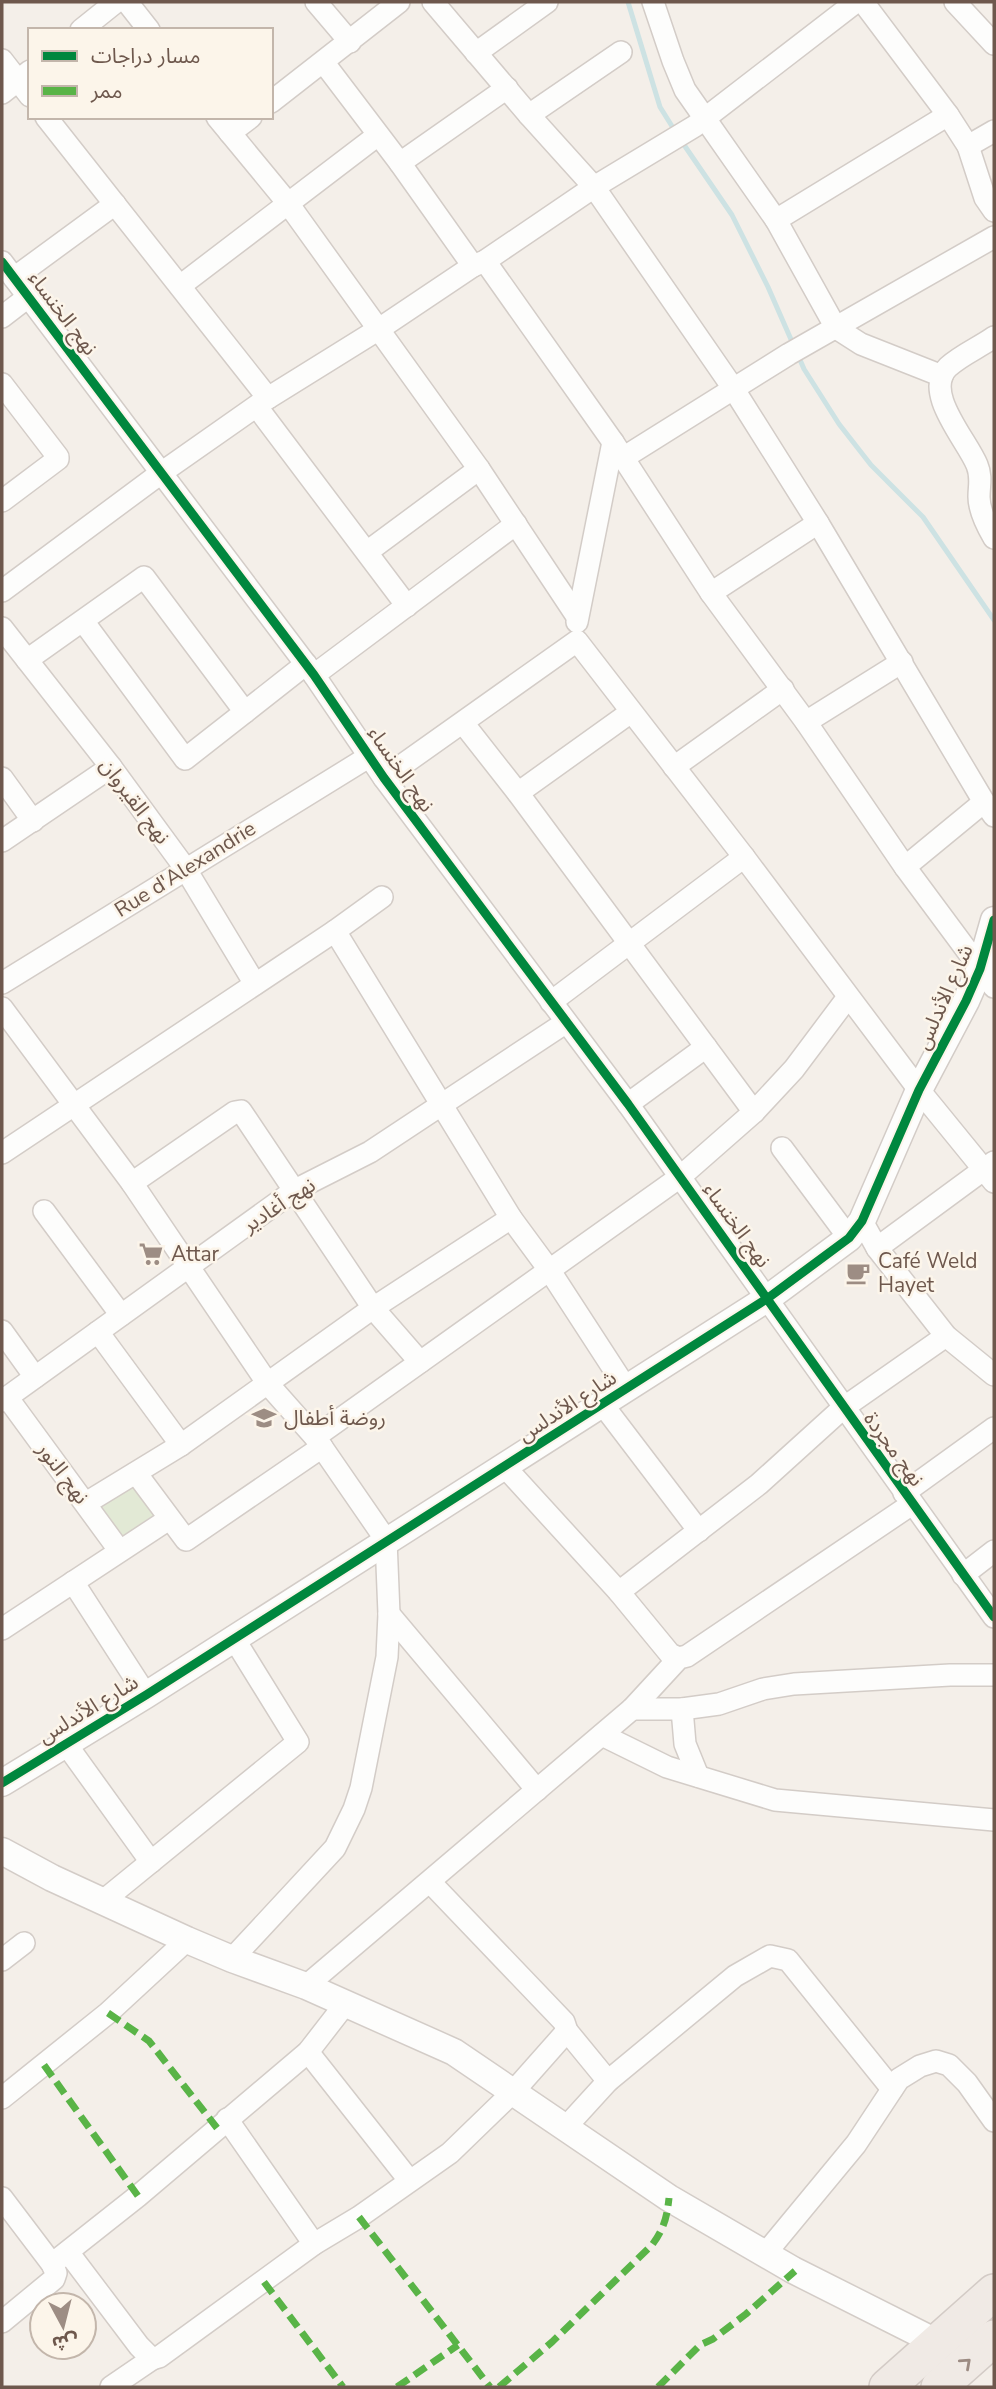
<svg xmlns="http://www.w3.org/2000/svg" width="996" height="2389" viewBox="0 0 996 2389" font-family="'Nunito Sans','Noto Sans Arabic',sans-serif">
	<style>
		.green { fill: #e2e9d5 }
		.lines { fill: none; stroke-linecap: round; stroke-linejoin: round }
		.stream { stroke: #cde2e3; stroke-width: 5 }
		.minor-casing { stroke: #d3ccc7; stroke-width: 24 }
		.tertiary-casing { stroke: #d3ccc7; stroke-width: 29 }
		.trunk-casing { stroke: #d3cbc6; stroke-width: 38 }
		.minor { stroke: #fdfdfc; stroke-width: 21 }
		.tertiary { stroke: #fdfdfc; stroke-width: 26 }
		.trunk { stroke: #f0eae5; stroke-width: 35 }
		.quiet { stroke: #59b447; stroke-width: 7; stroke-dasharray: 14 7; stroke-linecap: butt }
		.cycleway-casing { stroke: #fcf5ea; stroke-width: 13 }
		.cycleway { stroke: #00873e; stroke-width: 9 }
		.oneway { stroke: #9c8b82 }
		.labels { text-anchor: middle; stroke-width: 5; stroke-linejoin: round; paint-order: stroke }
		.street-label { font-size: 21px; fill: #6e584d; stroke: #fcf5ea }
		.poi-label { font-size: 21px; fill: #6e584d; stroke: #fcf5ea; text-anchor: start }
	</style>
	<rect width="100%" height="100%" fill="#f4efe9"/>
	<polygon class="green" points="133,1482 157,1517 123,1540 100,1505"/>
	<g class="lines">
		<g class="stream">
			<polyline points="628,2 660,107 675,131"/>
			<polyline points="680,139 732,215 768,287 793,344"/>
			<polyline points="797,353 804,369 839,424 871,465 923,517 994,620"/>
		</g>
		<g class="minor-casing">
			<g id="minor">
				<polyline points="127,2 149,30"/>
				<polyline points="316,2 350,42"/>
				<polyline points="433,2 529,115 594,187 733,388 818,523 984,802 994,816"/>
				<polyline points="653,2 673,61 685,90 776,220 836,328 861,344 942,376"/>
				<polyline points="863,2 948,115 968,146 985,198 994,211"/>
				<polyline points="955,2 994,44"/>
				<polyline points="81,30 116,2"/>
				<polyline points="476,53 547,2"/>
				<polyline points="2,60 30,96"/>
				<polyline points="2,93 30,71"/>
				<polyline points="271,102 399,2"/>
				<polyline points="529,115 621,52"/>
				<polyline points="46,117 268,398"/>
				<polyline points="217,117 287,202 479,469 576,615"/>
				<polyline points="230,133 251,117"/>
				<polyline points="968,146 994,131"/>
				<polyline points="400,163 507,88"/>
				<polyline points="776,220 948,115"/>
				<polyline points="485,261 613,442 711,593 806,722 905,867 994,987"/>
				<polyline points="2,262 314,675 384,778 628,1104 994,1617"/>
				<polyline points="473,266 485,261 594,187 695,126 856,2"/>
				<polyline points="14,278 115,204"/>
				<polyline points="180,286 378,135"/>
				<polyline points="2,317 28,297"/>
				<path d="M994 337C980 347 961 355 948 367 922 392 967 440 977 465 982 477 979 485 979 497 979 511 987 526 994 538"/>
				<polyline points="2,384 58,457 58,459 2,501"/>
				<polyline points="257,407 407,606"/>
				<polyline points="623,458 789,354 994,237"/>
				<polyline points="367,552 479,469"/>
				<polyline points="2,591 161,473 268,398 379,329 473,266 400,163 324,63"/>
				<polyline points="711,593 818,523"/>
				<polyline points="577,622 613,442"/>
				<polyline points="2,628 111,767 185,868 255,984"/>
				<polyline points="27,660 144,577 245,712 185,759 83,621"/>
				<polyline points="314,675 516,524"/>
				<polyline points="245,712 306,664"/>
				<polyline points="806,722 902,662"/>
				<polyline points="463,723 518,793 754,1112"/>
				<polyline points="674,767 783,689"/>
				<polyline points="2,778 33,821"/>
				<polyline points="384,778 577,641 744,857 919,1090 994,1182"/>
				<polyline points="518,793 631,712"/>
				<polyline points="2,841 111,767"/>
				<polyline points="905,867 984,802"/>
				<polyline points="335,931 511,1218 550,1271 626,1388"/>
				<polyline points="2,983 370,756"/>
				<polyline points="551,1002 744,857"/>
				<polyline points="2,1008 132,1183 268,1384 315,1437 386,1540 389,1614 387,1657 361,1788 354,1809 335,1848 232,1959"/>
				<polyline points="628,1104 706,1047"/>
				<polyline points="782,1148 849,1238"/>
				<polyline points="2,1153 335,931 382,897"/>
				<polyline points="132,1183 235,1112 241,1111 373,1308 420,1362"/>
				<polyline points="44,1211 121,1315"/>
				<polyline points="862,1221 877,1248 946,1336 994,1375"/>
				<polyline points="877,1248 994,1162"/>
				<polyline points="2,1331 35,1377"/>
				<polyline points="98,1332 181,1445"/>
				<polyline points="7,1397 119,1550"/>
				<polyline points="2,1401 295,1190 370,1152 565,1023"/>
				<polyline points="603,1405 699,1531"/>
				<polyline points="315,1437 680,1177 754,1112 794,1069 848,997"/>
				<polyline points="505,1467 619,1592 759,1484 843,1408 946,1336"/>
				<polyline points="136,1473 186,1540 322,1447"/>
				<polyline points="904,1493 994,1428"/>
				<polyline points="86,1503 181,1445 373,1308 511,1218"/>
				<polyline points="963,1575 994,1551"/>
				<polyline points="73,1582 146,1695"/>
				<polyline points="619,1592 670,1654 679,1658"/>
				<polyline points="389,1614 537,1790"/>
				<polyline points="2,1629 169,1519"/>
				<polyline points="632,1709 682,1709 719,1704 763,1689 794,1684 950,1675 994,1675"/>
				<polyline points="682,1709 685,1744 698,1776"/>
				<polyline points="602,1735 667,1767 775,1800 994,1820"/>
				<polyline points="66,1744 151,1862"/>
				<polyline points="430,1882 564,2022 567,2031 608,2081"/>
				<polyline points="103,1901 298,1742 233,1637"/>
				<polyline points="2,1960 24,1943"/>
				<polyline points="306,1986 632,1709 679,1658 687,1656 912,1504"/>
				<polyline points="308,2052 409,2180"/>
				<polyline points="2,2098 108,2013 187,1940"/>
				<polyline points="227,2119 314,2244"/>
				<polyline points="566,2127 608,2081 735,1976 770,1956 788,1960 892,2089"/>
				<polyline points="2,2198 52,2264 56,2273 54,2279 2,2322"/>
				<polyline points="68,2252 139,2346 152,2359 159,2357 314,2244 359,2217 450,2153 513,2092 567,2031"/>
				<polyline points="765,2254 856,2144 899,2079 920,2066 936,2061 949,2065 967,2083 994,2121"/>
				<polyline points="52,2264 138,2196 308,2052 346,2003"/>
				<polyline points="111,2387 152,2359"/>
			</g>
		</g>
		<g class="tertiary-casing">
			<g id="tertiary">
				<polyline points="2,1783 146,1695 768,1298 849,1238 862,1221 919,1090 966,1001 980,969 994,920"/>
				<polyline points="2,1851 52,1878 187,1940 232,1959 306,1986 454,2052 669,2198 793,2270 936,2342"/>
			</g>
		</g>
		<g class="trunk-casing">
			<g id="trunk">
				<polyline points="887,2387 994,2292"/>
				<polyline points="939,2387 994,2338"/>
			</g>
		</g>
		<use href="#minor" class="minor"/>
		<use href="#tertiary" class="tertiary"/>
		<use href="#trunk" class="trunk"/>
		<g class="quiet">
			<polyline points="108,2013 149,2041 217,2128"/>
			<polyline points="44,2065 138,2196"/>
			<polyline points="359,2217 490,2387"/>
			<polyline points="264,2282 343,2387"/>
			<polyline points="397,2387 458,2345"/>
			<path d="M499 2387 552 2342 652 2245C664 2229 667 2217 669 2198"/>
			<polyline points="658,2387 700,2345 713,2339 746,2314 795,2271"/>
		</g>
		<g class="cycleway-casing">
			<g id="cycleway">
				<polyline points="2,262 314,675 384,778 628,1104 994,1617"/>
				<polyline points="2,1783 146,1695 768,1298 849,1238 862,1221 919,1090 966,1001 980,969 994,920"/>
			</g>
		</g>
		<use href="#cycleway" class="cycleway"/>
	</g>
	<defs><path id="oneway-chevron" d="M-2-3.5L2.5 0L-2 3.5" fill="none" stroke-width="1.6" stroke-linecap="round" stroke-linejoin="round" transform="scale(1.75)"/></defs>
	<use class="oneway" href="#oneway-chevron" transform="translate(966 2363) rotate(-42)"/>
	<defs>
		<g id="supermarket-bare" transform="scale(1.89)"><path d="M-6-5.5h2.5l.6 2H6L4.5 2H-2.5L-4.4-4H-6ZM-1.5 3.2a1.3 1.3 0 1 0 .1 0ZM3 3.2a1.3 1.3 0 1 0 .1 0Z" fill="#9d8d84" stroke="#fcf5ea" stroke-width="2.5" paint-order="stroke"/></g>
		<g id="cafe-bare" transform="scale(1.89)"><path d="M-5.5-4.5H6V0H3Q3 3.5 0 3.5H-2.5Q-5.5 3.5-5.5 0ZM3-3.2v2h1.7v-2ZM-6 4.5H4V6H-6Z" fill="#9d8d84" stroke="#fcf5ea" stroke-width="2.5" paint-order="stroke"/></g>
		<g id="school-bare" transform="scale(1.89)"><path d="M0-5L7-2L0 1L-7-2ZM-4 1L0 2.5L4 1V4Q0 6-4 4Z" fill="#9d8d84" stroke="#fcf5ea" stroke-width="2.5" paint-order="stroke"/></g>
	</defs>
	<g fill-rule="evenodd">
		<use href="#supermarket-bare" x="151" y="1254"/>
		<use href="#cafe-bare" x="858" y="1273"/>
		<use href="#school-bare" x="264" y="1418"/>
	</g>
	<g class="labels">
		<g class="street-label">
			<text transform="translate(63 313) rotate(53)" y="7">نهج الخنساء</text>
			<text transform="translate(401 769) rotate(55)" y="7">نهج الخنساء</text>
			<text transform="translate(135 801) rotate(53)" y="7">نهج القيروان</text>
			<text transform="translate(185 869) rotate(-32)" y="7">Rue d'Alexandrie</text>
			<text transform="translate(944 997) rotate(-66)" y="7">شارع الأندلس</text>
			<text transform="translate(279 1205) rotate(-33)" y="7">نهج أغادير</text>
			<text transform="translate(737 1225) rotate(54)" y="7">نهج الخنساء</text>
			<text transform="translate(567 1406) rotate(-33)" y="7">شارع الأندلس</text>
			<text transform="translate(894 1449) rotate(54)" y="7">نهج مجردة</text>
			<text transform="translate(63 1473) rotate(53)" y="7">نهج النور</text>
			<text transform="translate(88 1709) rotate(-31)" y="7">شارع الأندلس</text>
		</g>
		<g class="poi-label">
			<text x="171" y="1261">Attar</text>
			<text x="878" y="1268">Café Weld<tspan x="878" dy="24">Hayet</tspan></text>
			<text x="284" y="1425">روضة أطفال</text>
		</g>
	</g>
	<rect width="996" height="2389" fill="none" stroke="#6e584d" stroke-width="7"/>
	<rect x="28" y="28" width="245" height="91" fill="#fcf5ea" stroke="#c3b6ab" stroke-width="2"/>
	<rect x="42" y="51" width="35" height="10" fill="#00873e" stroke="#c3b6ab" stroke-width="2"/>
	<text x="91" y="63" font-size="21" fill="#6e584d">مسار دراجات</text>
	<rect x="42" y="86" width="35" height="10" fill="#59b447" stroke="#c3b6ab" stroke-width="2"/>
	<text x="91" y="98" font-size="21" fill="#6e584d">ممر</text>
	<g transform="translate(63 2326) rotate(173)"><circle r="33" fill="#fcf5ea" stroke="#c3b6ab" stroke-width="2"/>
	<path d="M0-5L12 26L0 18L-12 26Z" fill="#9d8d84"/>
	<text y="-10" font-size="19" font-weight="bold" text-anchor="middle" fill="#6e584d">ش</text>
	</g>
</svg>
